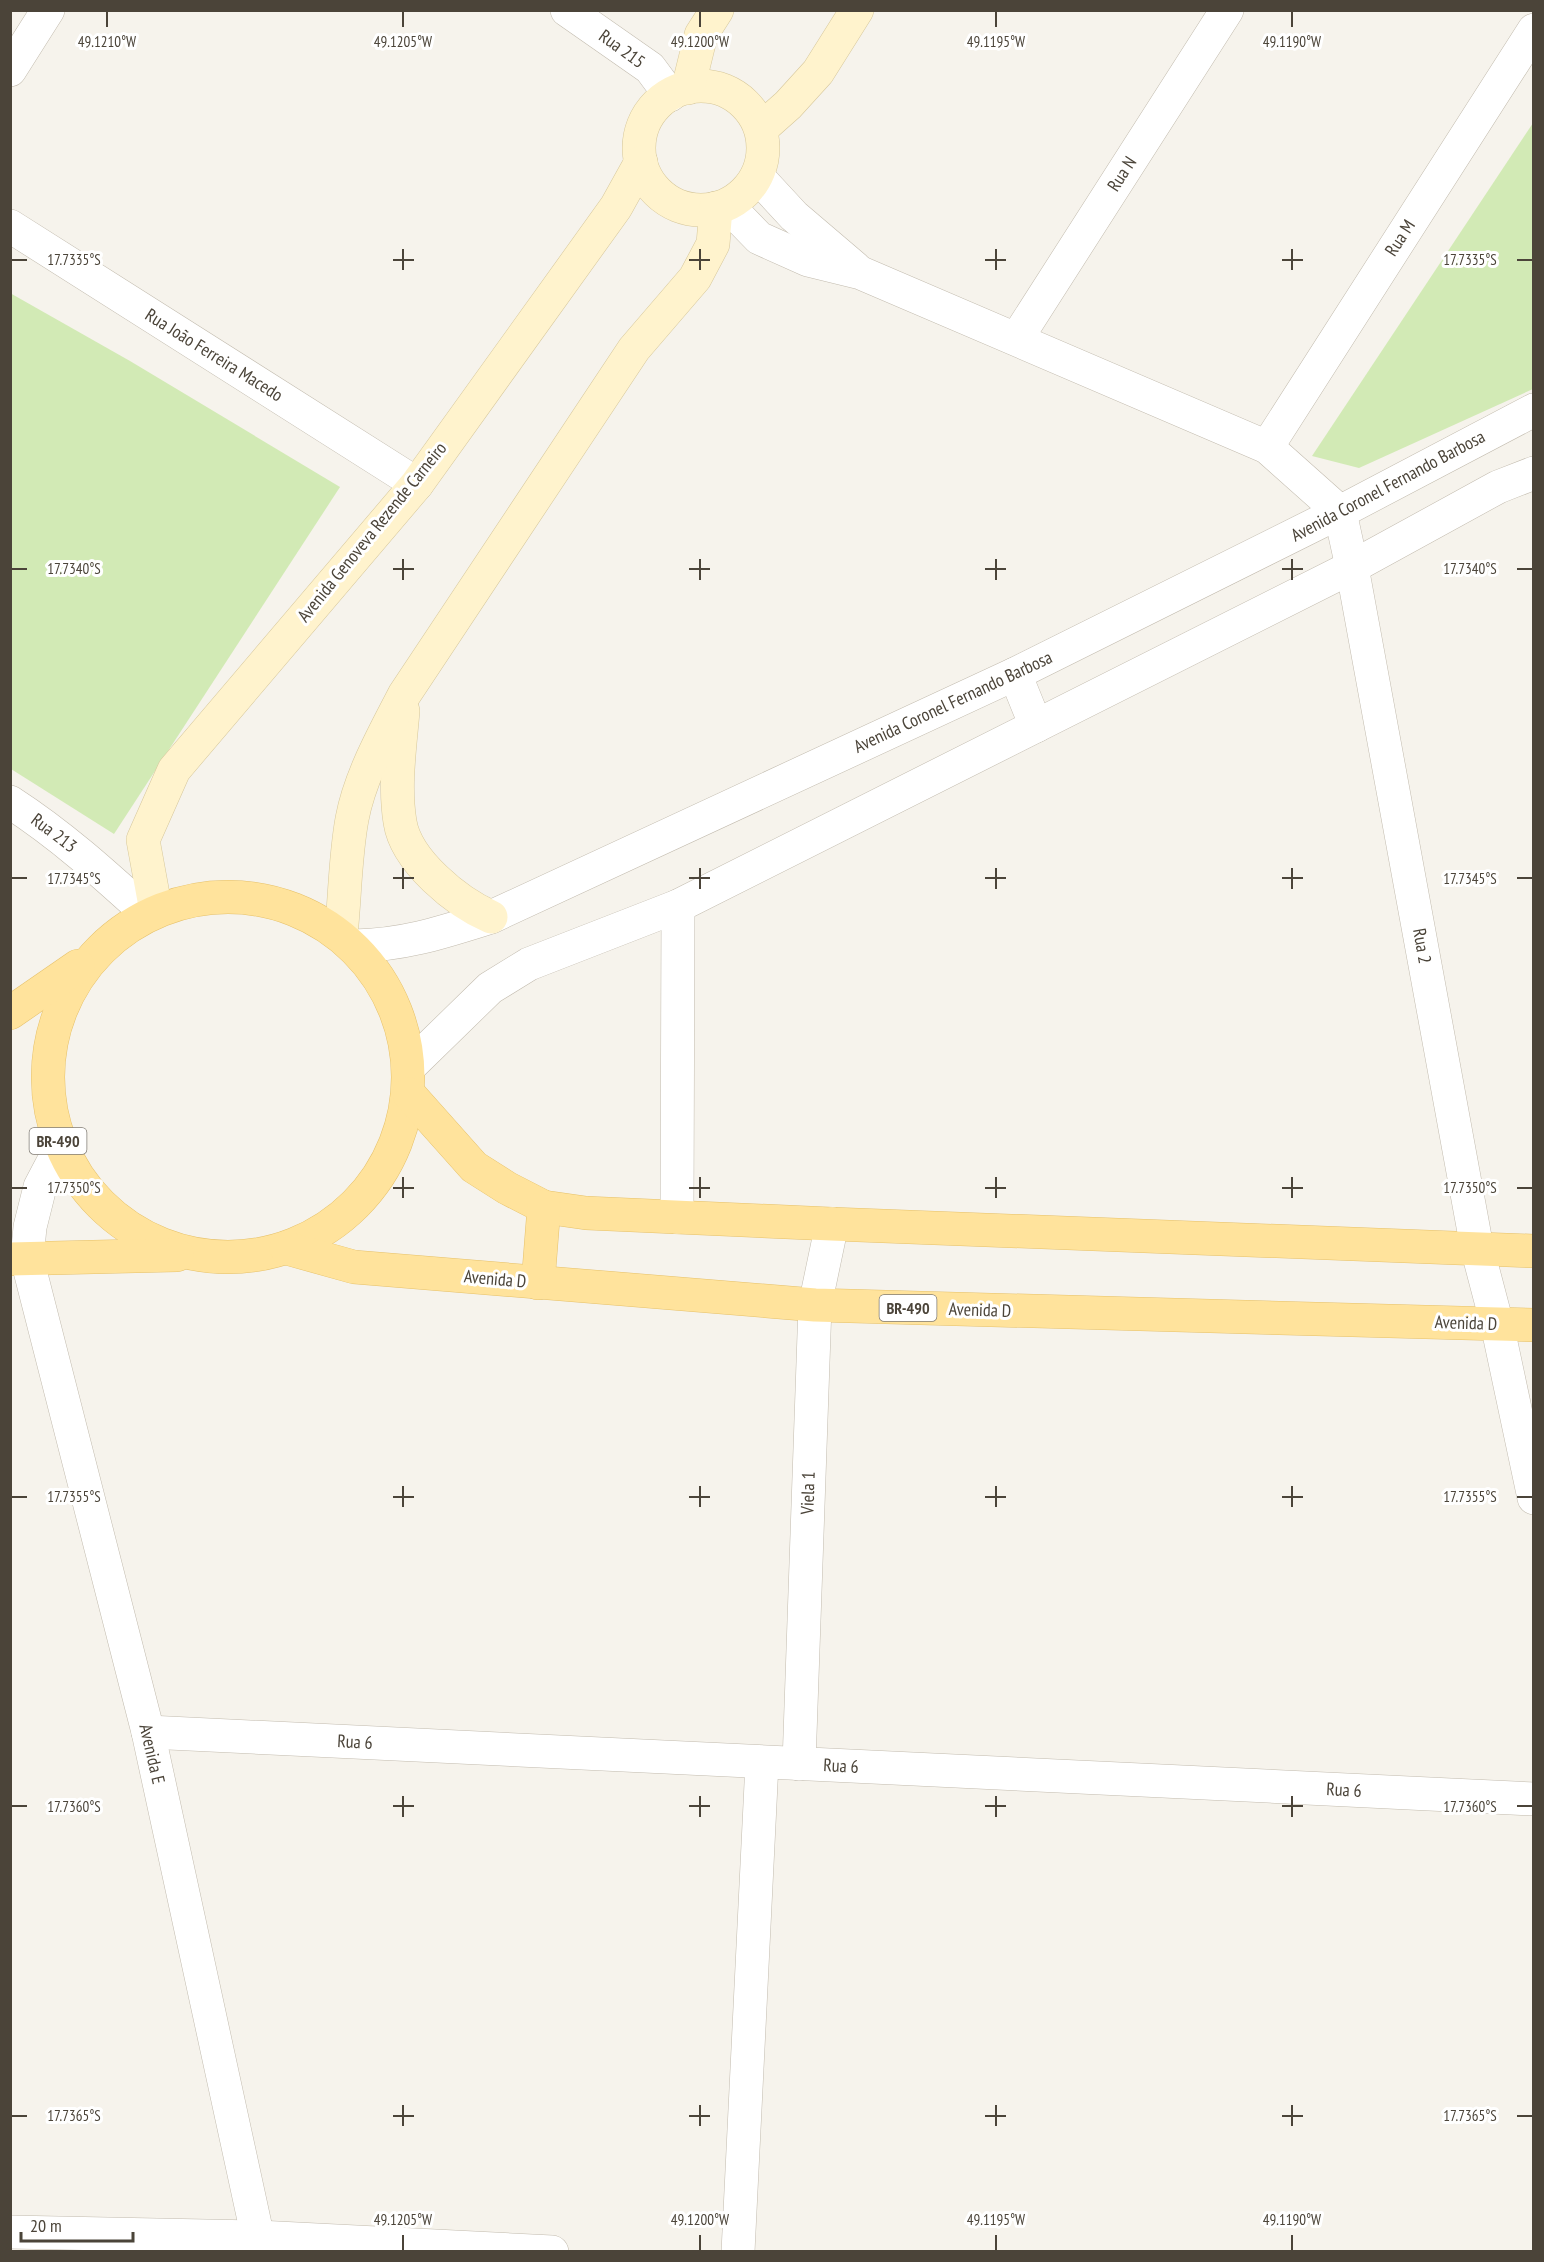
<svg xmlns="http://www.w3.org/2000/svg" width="1544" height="2262" viewBox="0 0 1544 2262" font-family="'PT Sans Narrow',sans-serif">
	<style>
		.green { fill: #d2eab5 }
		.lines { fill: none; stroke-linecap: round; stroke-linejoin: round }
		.minor-casing { stroke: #c2bbae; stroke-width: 34 }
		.tertiary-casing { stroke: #c2bbae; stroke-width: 34 }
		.secondary-casing { stroke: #d6c79b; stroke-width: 34 }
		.primary-casing { stroke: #e6c16a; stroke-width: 34 }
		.minor { stroke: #fff; stroke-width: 33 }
		.tertiary { stroke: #fff; stroke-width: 33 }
		.secondary { stroke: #fff3cd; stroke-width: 33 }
		.primary { stroke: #ffe39c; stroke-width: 33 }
		.ticks { fill: none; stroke: #4b4439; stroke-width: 2 }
		.labels { text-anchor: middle; stroke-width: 6; stroke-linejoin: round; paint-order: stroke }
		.shield { fill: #fff; stroke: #817c74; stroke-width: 1.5 }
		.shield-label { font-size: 16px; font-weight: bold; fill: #4b4439 }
		.street-label { font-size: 18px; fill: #4b4439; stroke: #fff }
		.ticks-label { font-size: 15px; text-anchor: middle; fill: #4b4439; stroke: #fff; stroke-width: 6; stroke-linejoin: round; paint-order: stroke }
	</style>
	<rect width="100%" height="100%" fill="#f6f3ec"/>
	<g class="green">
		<polygon points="1533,123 1533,389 1359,468 1312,456"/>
		<polygon points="10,293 130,361 340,487 114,834 11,769"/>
	</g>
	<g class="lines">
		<g class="minor-casing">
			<g id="minor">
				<polyline points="567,10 650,68 670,95"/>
				<polyline points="10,70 48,10"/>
				<polyline points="757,176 794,216 855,268"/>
				<polyline points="727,205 759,238 808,260 861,273 1267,447 1340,512 1352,567 1477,1248 1497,1324 1534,1498"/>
				<polyline points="10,226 417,484"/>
				<polyline points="1017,338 1227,10"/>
				<polyline points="1267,447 1534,30"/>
				<path d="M10 802C61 835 104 874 148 914"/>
				<polyline points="60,1149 40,1187 30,1227 27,1259 148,1732 261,2252"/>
				<polyline points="677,1217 678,906"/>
				<polyline points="148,1732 1534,1799"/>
				<polyline points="799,1764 815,1305 832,1224"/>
				<polyline points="10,2232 258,2237 552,2252"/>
				<polyline points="738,2252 762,1763"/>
			</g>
		</g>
		<g class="tertiary-casing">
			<g id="tertiary">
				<polyline points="1015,674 1036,726"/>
				<path d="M354 946C405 945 443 932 491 917L1015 674 1340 512 1534 410"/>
				<polyline points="410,1066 490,988 529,964 678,906 1352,567 1498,487 1534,473"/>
			</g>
		</g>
		<g class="secondary-casing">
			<g id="secondary">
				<circle cx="701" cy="148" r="62"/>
				<polyline points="688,88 701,35 717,10"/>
				<polyline points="761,129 788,105 818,72 857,10"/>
				<path d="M403 711C400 747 394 786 400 822 406 861 457 902 491 917"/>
				<polyline points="156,911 143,840 174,770 417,484 616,207 641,162"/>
				<path d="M341 935C345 897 345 857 352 819 360 776 384 734 404 695L634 349 695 278 713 244 716 208"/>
			</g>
		</g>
		<g class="primary-casing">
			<g id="primary">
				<circle cx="228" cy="1077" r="180"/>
				<polyline points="10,1013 78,966"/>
				<polyline points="409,1094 474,1167 507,1188 544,1207 586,1213 832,1224 1534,1251"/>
				<polyline points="286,1248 354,1267 815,1305 1534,1325"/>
				<polyline points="10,1259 177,1255"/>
				<polyline points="538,1283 544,1207"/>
			</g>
		</g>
		<use href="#minor" class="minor"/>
		<use href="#tertiary" class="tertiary"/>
		<use href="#secondary" class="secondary"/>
		<use href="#primary" class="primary"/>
	</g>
	<path class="ticks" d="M107 12V27M403 12V27M700 12V27M996 12V27M1292 12V27M403 249V270M700 249V270M996 249V270M1292 249V270M12 260H27M393 260H414M689 260H710M985 260H1006M1282 260H1303M1517 260H1532M403 559V580M700 559V580M996 559V580M1292 559V580M12 569H27M393 569H414M689 569H710M985 569H1006M1282 569H1303M1517 569H1532M403 868V889M700 868V889M996 868V889M1292 868V889M12 878H27M393 878H414M689 878H710M985 878H1006M1282 878H1303M1517 878H1532M403 1177V1198M700 1177V1198M996 1177V1198M1292 1177V1198M12 1188H27M393 1188H414M689 1188H710M985 1188H1006M1282 1188H1303M1517 1188H1532M403 1486V1507M700 1486V1507M996 1486V1507M1292 1486V1507M12 1497H27M393 1497H414M689 1497H710M985 1497H1006M1282 1497H1303M1517 1497H1532M403 1796V1817M700 1796V1817M996 1796V1817M1292 1796V1817M12 1806H27M393 1806H414M689 1806H710M985 1806H1006M1282 1806H1303M1517 1806H1532M403 2105V2126M700 2105V2126M996 2105V2126M1292 2105V2126M12 2116H27M393 2116H414M689 2116H710M985 2116H1006M1282 2116H1303M1517 2116H1532M403 2235V2250M700 2235V2250M996 2235V2250M1292 2235V2250"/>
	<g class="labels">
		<g class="shield">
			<rect x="29.5" y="1128" width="57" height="26" rx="4.5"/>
			<rect x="879.5" y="1295" width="57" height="26" rx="4.5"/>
		</g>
		<g class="shield-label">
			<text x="58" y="1147">BR-490</text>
			<text x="908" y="1314">BR-490</text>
		</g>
		<g class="street-label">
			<text transform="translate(622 49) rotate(36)" y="6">Rua 215</text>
			<text transform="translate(1122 174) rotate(-57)" y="6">Rua N</text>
			<text transform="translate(1400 238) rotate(-57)" y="6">Rua M</text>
			<text transform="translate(214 355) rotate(32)" y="6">Rua João Ferreira Macedo</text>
			<text transform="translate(1388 486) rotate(-28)" y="6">Avenida Coronel Fernando Barbosa</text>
			<text transform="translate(372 532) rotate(-51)" y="6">Avenida Genoveva Rezende Carneiro</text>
			<text transform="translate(953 702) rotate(-25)" y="6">Avenida Coronel Fernando Barbosa</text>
			<text transform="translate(54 833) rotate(37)" y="6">Rua 213</text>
			<text transform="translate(1422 946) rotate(80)" y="6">Rua 2</text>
			<text transform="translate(495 1279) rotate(5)" y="6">Avenida D</text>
			<text transform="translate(980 1310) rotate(2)" y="6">Avenida D</text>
			<text transform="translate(1466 1323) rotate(2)" y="6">Avenida D</text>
			<text transform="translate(808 1493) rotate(-88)" y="6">Viela 1</text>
			<text transform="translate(355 1742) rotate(3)" y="6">Rua 6</text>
			<text transform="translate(152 1754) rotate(77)" y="6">Avenida E</text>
			<text transform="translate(841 1766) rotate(3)" y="6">Rua 6</text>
			<text transform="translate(1344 1790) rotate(3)" y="6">Rua 6</text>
		</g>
	</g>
	<g class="ticks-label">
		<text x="107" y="47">49.1210°W</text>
		<text x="403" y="47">49.1205°W</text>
		<text x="700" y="47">49.1200°W</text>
		<text x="996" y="47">49.1195°W</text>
		<text x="1292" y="47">49.1190°W</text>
		<text x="74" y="265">17.7335°S</text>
		<text x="1470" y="265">17.7335°S</text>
		<text x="74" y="574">17.7340°S</text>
		<text x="1470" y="574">17.7340°S</text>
		<text x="74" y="884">17.7345°S</text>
		<text x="1470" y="884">17.7345°S</text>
		<text x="74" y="1193">17.7350°S</text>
		<text x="1470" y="1193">17.7350°S</text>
		<text x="74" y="1502">17.7355°S</text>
		<text x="1470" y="1502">17.7355°S</text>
		<text x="74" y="1812">17.7360°S</text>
		<text x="1470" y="1812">17.7360°S</text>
		<text x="74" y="2121">17.7365°S</text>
		<text x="1470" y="2121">17.7365°S</text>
		<text x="403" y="2225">49.1205°W</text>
		<text x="700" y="2225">49.1200°W</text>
		<text x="996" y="2225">49.1195°W</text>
		<text x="1292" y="2225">49.1190°W</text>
	</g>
	<rect width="1544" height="2262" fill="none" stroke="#4b4439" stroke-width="24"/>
	<path d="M21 2232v9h112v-9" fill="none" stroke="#4b4439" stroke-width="3"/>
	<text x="30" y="2232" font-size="18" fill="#4b4439" stroke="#ffffff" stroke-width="4.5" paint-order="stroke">20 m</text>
</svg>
